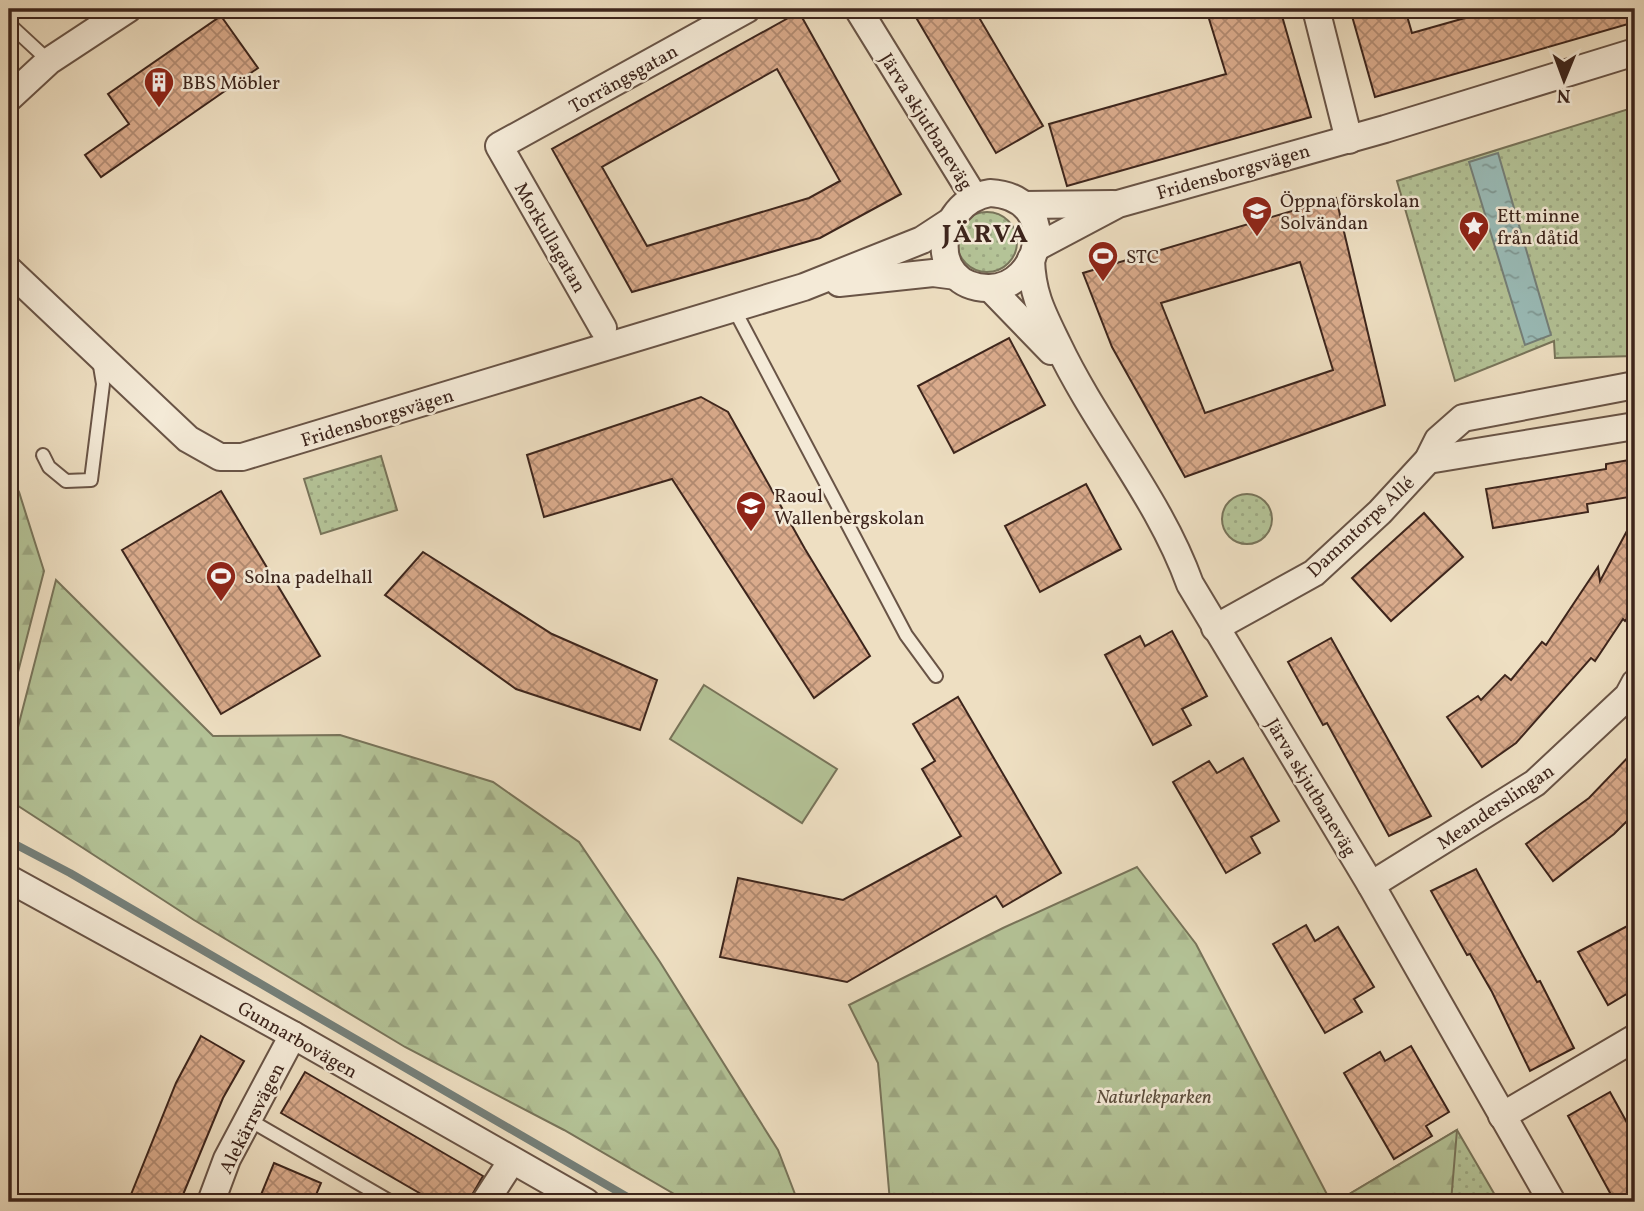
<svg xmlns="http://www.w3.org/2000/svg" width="1644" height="1211" viewBox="0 0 1644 1211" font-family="Vollkorn,serif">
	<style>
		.grass { fill: url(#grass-dots); stroke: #78745a; stroke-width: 2 }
		.forest { fill: url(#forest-firs); stroke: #78745a; stroke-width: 2 }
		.garden { fill: #b4c397; stroke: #78745a; stroke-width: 2 }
		.water { fill: url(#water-ripples); stroke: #75807a; stroke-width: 2 }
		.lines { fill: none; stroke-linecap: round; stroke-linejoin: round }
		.stream { stroke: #75807a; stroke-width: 8 }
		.building { fill: url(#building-cross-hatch); stroke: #3d251c; stroke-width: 2; fill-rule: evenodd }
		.service-casing { stroke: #695446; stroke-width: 16 }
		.minor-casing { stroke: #695446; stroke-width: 30 }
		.service { stroke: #f4ead7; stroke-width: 12 }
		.minor { stroke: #f4ead7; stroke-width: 26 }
		.labels { text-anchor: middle; stroke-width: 5; stroke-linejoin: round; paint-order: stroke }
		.street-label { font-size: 19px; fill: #3d251c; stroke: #f4ead7 }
		.poi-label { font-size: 19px; fill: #3d251c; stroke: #f4ead7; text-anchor: start }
		.park-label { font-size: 19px; font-style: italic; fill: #5b4c3b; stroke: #f4ead7 }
		.district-label { font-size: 26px; font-weight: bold; letter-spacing: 2px; fill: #3d251c; stroke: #f4ead7 }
	</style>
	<defs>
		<pattern id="grass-dots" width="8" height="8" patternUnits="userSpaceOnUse" patternTransform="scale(1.75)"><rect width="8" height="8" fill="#b4c397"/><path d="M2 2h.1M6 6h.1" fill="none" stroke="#9ca782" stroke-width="1.8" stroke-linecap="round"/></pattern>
		<pattern id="forest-firs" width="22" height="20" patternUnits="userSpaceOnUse" patternTransform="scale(1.75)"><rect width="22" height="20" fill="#b4c397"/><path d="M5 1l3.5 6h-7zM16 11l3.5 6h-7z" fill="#9ca782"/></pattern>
		<pattern id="water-ripples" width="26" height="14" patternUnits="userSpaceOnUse" patternTransform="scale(1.75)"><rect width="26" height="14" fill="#9abcb8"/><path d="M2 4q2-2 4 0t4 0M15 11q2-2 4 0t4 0" fill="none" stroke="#7f9995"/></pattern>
		<pattern id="building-cross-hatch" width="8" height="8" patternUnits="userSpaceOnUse" patternTransform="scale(1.75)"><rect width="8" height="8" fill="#daab8c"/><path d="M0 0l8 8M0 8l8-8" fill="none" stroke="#b28b72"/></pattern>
	</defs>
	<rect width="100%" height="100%" fill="#eedfc2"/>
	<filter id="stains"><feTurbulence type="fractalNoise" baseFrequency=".00286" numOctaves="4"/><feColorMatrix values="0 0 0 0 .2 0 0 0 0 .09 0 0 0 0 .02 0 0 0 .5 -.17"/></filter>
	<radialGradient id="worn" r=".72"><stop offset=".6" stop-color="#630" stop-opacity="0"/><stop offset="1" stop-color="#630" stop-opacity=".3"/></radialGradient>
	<g class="grass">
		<polygon points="1635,107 1635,356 1555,358 1554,341 1455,381 1397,181"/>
		<circle cx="987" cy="242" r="30"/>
		<polygon points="381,456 397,510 321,534 304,479"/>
		<circle cx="1247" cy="519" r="25"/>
		<polygon points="1457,1130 1499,1202 1336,1202"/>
	</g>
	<g class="forest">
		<polygon points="9,474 19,492 44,571 9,707"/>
		<polygon points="56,580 213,736 340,735 493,782 579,842 660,962 778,1150 798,1202 688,1202 564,1130 405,1047 194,920 9,800 9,762"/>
		<polygon points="1137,867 1196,944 1331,1202 890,1202 878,1063 849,1005 1003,928"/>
		<polygon points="1457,1130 1451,1202 1336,1202"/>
	</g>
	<polygon class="garden" points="704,685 837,769 802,823 670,739"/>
	<polygon class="water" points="1498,153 1551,335 1525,345 1469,162"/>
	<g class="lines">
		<polyline class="stream" points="9,841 70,873 636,1202"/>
	</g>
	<g class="building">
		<polygon points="911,9 974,9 1043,126 996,153"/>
		<polygon points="1206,9 1280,9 1311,117 1067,186 1049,124 1226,74"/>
		<polygon points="1350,9 1405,9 1412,33 1472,16 1470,9 1635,9 1635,22 1375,97"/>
		<path d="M799 12 901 194 820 238 632 292 552 149ZM777 69 840 181 809 198 647 246 602 167Z"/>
		<polygon points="221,16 258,68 101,177 85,155 129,124 108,94"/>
		<path d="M1336 198 1385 405 1185 477 1112 347 1083 273ZM1300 262 1333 370 1205 413 1161 303Z"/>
		<polygon points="1009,338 1045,405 954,453 918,386"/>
		<polygon points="701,397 728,412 805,549 870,656 814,698 672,479 544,517 527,455"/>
		<polygon points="1635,459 1635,496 1587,504 1588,512 1493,528 1486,489 1606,469 1606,464"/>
		<polygon points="1086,484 1121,549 1040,592 1005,526"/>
		<polygon points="221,491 320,656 221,714 122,550"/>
		<polygon points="1424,513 1463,557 1391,621 1352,578"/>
		<polygon points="1635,516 1635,608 1625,621 1623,619 1595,661 1591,658 1516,743 1482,767 1447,717 1478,696 1481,700 1505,675 1511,680 1542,642 1546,645 1598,567 1600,581"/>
		<polygon points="423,552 552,634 657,680 640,730 516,689 385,595"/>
		<polygon points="1172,631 1207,696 1182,709 1191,725 1153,745 1105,655 1140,636 1145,646"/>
		<polygon points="1331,638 1431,816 1389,836 1327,723 1323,725 1288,662"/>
		<polygon points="958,697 1061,873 1003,907 996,896 847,982 720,957 738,878 843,900 961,836 922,769 935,761 913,724"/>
		<polygon points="1635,750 1635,813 1614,834 1553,881 1526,844 1589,798"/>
		<polygon points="1243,758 1279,821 1251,837 1260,853 1226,873 1173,782 1209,761 1217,773"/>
		<polygon points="1476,869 1537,982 1540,981 1574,1048 1530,1071 1492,992 1470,954 1467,955 1431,891"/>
		<polygon points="1635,922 1635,989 1608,1005 1578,952"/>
		<polygon points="1306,925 1315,941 1338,927 1374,987 1354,999 1362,1012 1325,1033 1273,944"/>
		<polygon points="201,1036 244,1061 223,1098 180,1202 128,1202 176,1083"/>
		<polygon points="1411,1046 1449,1112 1426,1126 1432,1136 1394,1159 1344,1073 1380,1052 1385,1061"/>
		<polygon points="305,1072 483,1176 468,1202 435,1202 281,1113"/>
		<polygon points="1610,1092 1635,1137 1635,1202 1615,1202 1568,1116"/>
		<polygon points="274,1163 321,1183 313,1202 258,1202"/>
	</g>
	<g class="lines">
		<g class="service-casing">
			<g id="service">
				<polyline points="9,24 49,61"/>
				<polyline points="734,309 906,635 936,676"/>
				<polyline points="43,455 49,467 66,481 91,480 103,384 99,360"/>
				<polyline points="258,1125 391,1202"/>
			</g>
		</g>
		<g class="minor-casing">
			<g id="minor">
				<polyline points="858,9 974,197"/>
				<polyline points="1316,9 1349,140"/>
				<polyline points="9,98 49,61 128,9"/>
				<path d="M990 193C1063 197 1041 289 988 288 926 287 934 203 990 193Z"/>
				<polyline points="1024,205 1113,204"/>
				<polyline points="1037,247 1118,204 1385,129 1635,52"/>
				<path d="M1031 259C1032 295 1043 314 1058 345 1097 427 1159 498 1190 584L1371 885 1552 1202"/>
				<polyline points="9,270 188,439 220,457 242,457 804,287 922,240 948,223"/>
				<polyline points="839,283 933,273 956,276"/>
				<polyline points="991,289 1051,351"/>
				<polyline points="603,328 499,146 747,9"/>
				<polyline points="1428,460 1635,426"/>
				<polyline points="1215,628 1314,573 1380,512 1428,460 1438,440 1463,418 1635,385"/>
				<polyline points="9,879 293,1035 586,1202"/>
				<polyline points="1371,885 1535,783 1628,696 1635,683"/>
				<polyline points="1502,1116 1635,1038"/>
				<polyline points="211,1202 227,1159 293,1035"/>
				<polyline points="485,1202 511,1162"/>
			</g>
		</g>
		<use href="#service" class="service"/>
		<use href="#minor" class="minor"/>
	</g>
	<defs>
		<g id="building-pin" transform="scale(1.575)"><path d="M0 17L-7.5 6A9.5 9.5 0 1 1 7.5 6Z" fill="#8f2418" stroke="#f4ead7"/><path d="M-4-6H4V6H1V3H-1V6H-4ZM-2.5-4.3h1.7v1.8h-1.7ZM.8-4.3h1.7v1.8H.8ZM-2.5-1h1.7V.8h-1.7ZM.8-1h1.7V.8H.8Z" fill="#fff"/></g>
		<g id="school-pin" transform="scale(1.575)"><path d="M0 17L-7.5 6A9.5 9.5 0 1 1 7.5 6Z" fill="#8f2418" stroke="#f4ead7"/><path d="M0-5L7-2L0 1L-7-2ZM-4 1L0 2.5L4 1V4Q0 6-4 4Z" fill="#fff"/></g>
		<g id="sight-pin" transform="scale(1.575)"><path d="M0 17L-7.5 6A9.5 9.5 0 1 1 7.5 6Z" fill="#8f2418" stroke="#f4ead7"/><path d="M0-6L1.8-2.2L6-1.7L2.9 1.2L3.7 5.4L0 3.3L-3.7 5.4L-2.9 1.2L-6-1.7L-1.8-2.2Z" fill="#fff"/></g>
		<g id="stadium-pin" transform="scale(1.575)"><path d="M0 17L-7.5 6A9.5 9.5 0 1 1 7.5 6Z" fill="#8f2418" stroke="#f4ead7"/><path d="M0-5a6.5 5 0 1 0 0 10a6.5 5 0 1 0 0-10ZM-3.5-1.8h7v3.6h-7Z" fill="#fff"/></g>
	</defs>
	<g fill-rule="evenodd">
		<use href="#building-pin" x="159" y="82"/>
		<use href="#school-pin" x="1257" y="211"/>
		<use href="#sight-pin" x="1474" y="226"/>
		<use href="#stadium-pin" x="1103" y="256"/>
		<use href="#school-pin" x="751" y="506"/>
		<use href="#stadium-pin" x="221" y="576"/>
	</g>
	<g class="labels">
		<g class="street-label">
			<text transform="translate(623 78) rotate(-29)" y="7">Torrängsgatan</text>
			<text transform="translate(927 121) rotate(58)" y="7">Järva skjutbaneväg</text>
			<text transform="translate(1233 171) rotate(-16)" y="7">Fridensborgsvägen</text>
			<text transform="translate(551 237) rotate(60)" y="7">Morkullagatan</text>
			<text transform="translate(377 417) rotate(-17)" y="7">Fridensborgsvägen</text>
			<text transform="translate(1360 526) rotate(-43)" y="7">Dammtorps Allé</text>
			<text transform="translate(1312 787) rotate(59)" y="7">Järva skjutbaneväg</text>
			<text transform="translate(1495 806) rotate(-34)" y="7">Meanderslingan</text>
			<text transform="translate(298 1039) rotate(30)" y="7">Gunnarbovägen</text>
			<text transform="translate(251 1118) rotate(-63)" y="7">Alekärrsvägen</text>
		</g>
		<g class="poi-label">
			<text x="182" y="89">BBS Möbler</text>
			<text x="1280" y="207">Öppna förskolan<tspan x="1280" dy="22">Solvändan</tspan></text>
			<text x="1497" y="222">Ett minne<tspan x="1497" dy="22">från dåtid</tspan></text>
			<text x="1126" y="263">STC</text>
			<text x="774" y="502">Raoul<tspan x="774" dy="22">Wallenbergskolan</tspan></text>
			<text x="244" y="583">Solna padelhall</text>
		</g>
		<g class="park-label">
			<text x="1154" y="1103">Naturlekparken</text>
		</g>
		<g class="district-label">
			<text x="986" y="242">JÄRVA</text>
		</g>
	</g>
	<rect width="1644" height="1211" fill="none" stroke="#eedfc2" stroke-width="35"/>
	<rect x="10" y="10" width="1623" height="1190" fill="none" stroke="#3d251c" stroke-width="3.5"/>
	<rect x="18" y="18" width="1609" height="1176" fill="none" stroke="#3d251c" stroke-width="2"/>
	<g transform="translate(1564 80) rotate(181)" stroke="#f4ead7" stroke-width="5" paint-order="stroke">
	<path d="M0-5L12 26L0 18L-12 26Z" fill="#3d251c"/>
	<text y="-10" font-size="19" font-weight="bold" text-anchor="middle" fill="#3d251c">N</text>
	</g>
	<rect width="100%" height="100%" filter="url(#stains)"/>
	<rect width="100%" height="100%" fill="url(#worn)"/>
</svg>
